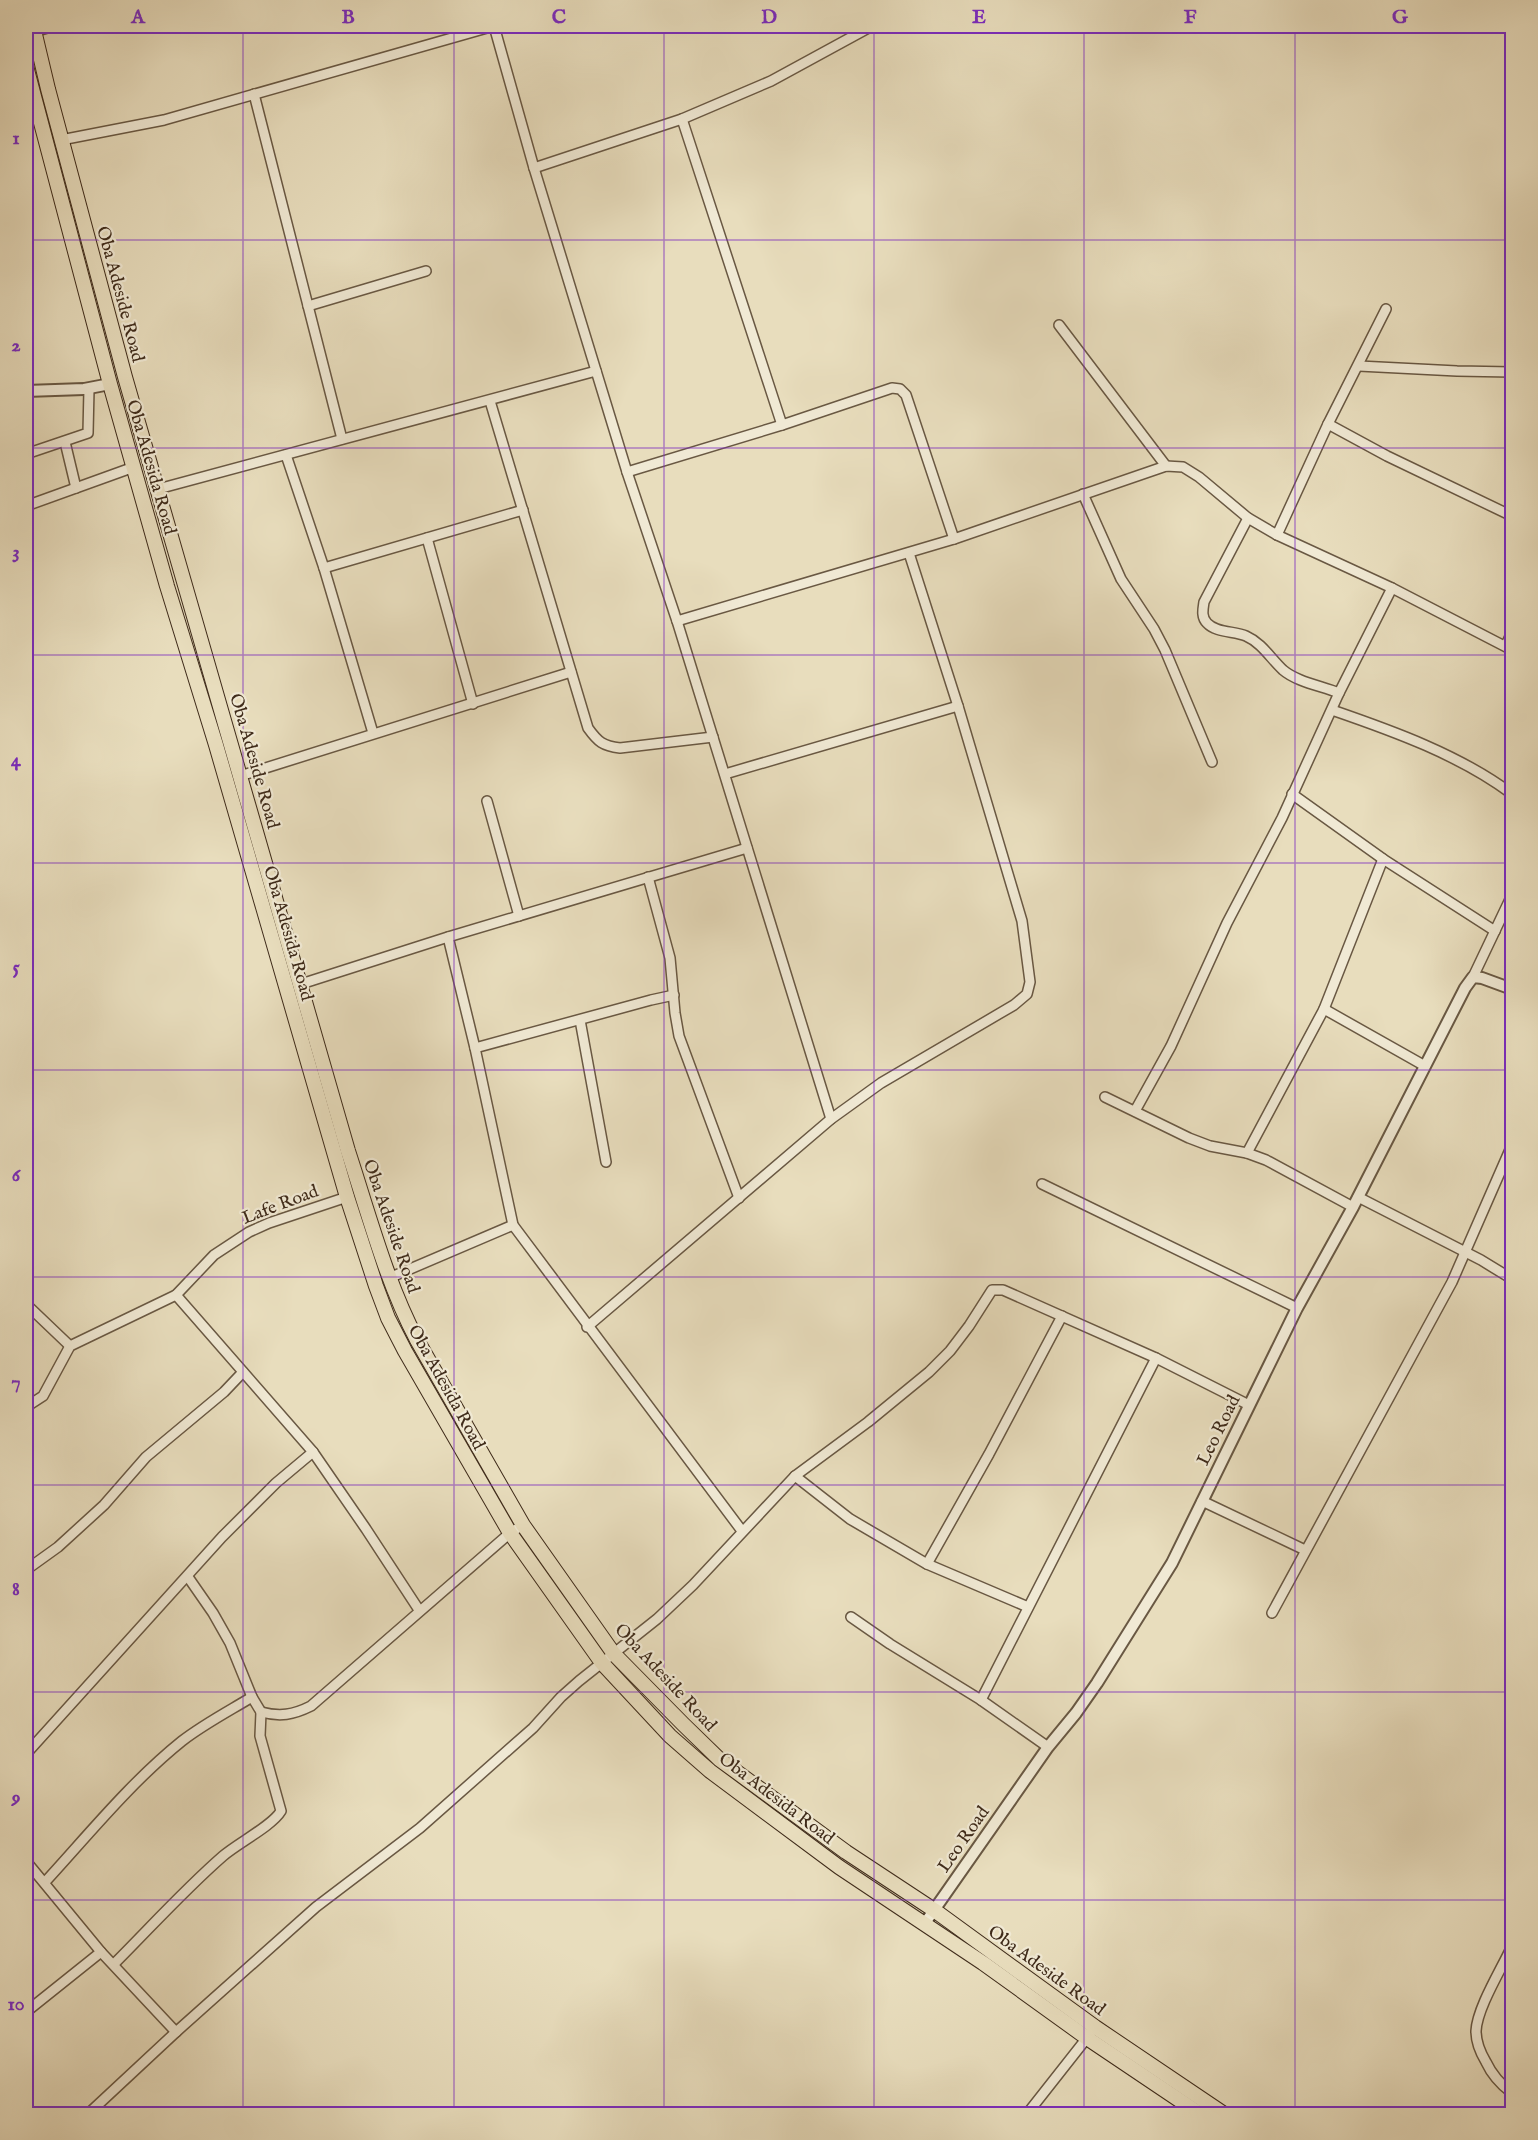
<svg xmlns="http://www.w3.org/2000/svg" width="1538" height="2140" viewBox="0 0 1538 2140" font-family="'IM FELL English',serif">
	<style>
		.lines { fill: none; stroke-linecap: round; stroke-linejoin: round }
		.minor-casing { stroke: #695843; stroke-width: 12 }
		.tertiary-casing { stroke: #695843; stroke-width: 14 }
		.primary-casing { stroke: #3f2b1a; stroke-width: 16 }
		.minor { stroke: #f0e9d4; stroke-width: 9 }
		.tertiary { stroke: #f0e9d4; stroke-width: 10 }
		.primary { stroke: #e8ddbd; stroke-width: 14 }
		.grid { fill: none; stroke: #7b2cbf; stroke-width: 1.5; stroke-opacity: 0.55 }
		.labels { text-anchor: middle; stroke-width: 4.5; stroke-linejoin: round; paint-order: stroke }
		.street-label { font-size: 18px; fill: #3f2b1a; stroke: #f0e9d4 }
		.neatline { fill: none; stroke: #7b2cbf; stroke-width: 2 }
		.grid-label { font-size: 20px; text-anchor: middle; font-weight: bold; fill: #7b2cbf }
	</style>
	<rect width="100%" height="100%" fill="#e8ddbd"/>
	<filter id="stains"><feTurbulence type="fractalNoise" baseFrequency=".00333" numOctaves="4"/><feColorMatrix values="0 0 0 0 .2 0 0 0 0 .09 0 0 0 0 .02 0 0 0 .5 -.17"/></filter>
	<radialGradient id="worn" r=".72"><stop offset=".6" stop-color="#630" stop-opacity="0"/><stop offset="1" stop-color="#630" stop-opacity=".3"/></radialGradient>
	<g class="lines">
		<g class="minor-casing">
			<g id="minor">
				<polyline points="494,26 534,168 627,472 677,621 831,1119"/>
				<polyline points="34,32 54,26"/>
				<polyline points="254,94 342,439"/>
				<polyline points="682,119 782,425"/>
				<polyline points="61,140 164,120 494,26"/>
				<polyline points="534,168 682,119 771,81 872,26"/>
				<polyline points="308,306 426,271"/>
				<polyline points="1059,325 1166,466"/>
				<polyline points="1359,366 1457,371 1512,372"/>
				<path d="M490 401 588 728C598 742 603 746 620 748L713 737"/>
				<polyline points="1328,424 1387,456 1512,516"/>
				<polyline points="65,442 76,488"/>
				<polyline points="26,454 88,433 89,389"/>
				<polyline points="286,455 324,568 373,733"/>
				<polyline points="627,472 782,425 892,388 900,389 906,395 954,539"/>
				<polyline points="158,489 596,371"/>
				<polyline points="1083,494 1121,579 1154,629 1165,650 1212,762"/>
				<polyline points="26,506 134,467"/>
				<path d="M1248 518 1204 602C1203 609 1201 617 1207 623 1216 633 1235 631 1246 636 1262 643 1271 659 1283 670 1297 682 1322 686 1339 693"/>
				<polyline points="1277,535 1328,424 1386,309"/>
				<polyline points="427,538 473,704"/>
				<polyline points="324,568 523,510"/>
				<polyline points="677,621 954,539 1166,466 1183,467 1199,477 1248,518 1277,535 1392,588 1512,650"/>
				<polyline points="1506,645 1512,632"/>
				<path d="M1332 710C1393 731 1460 755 1512 794"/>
				<polyline points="725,774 958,706"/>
				<polyline points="240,776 571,672"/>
				<polyline points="1292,794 1383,859 1495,931"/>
				<polyline points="487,801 519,916"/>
				<polyline points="648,877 670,958 675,1013 679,1036 739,1198"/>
				<polyline points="448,937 475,1048 513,1225 742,1531"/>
				<polyline points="1473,977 1512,895"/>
				<polyline points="301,984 448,937 747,848"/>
				<polyline points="1324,1009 1425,1066"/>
				<polyline points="580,1020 606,1162"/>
				<polyline points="475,1048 651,1000 674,995"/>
				<polyline points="1105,1097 1189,1138 1210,1146 1247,1153 1266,1160 1353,1207"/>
				<polyline points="1135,1111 1171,1046 1227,923 1282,818 1339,693 1392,588"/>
				<polyline points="1247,1153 1324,1009 1383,859"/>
				<polyline points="1042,1184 1297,1308"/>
				<polyline points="1358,1197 1481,1260 1512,1279"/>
				<polyline points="389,1278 513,1225"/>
				<polyline points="176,1295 313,1452 366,1529 419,1610"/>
				<polyline points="26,1304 70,1346"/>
				<polyline points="587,1327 831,1119 881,1083 1014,1005 1027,994 1030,982 1022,921 958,706 909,553"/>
				<polyline points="26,1407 43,1396 70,1346 176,1295 214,1255 249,1232 269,1223 347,1197"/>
				<polyline points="795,1476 850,1519 927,1564 1028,1607"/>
				<polyline points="1202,1501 1305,1550"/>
				<polyline points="927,1564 989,1454 1062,1316"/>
				<polyline points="26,1570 58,1547 104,1505 146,1457 224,1392 243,1372"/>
				<polyline points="1272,1613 1452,1282 1512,1145"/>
				<polyline points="851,1617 890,1644 981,1700 1048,1747"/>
				<polyline points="981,1700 1156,1358"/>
				<path d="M261 1712C280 1717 293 1715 311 1706L510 1533 523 1525"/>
				<polyline points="26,1754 222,1537 276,1483 313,1452"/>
				<polyline points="26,1861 101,1952 176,2032"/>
				<path d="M45 1882C89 1834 131 1782 182 1741 204 1724 229 1711 252 1697"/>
				<path d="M1512 1946C1502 1968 1477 2008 1476 2031 1476 2043 1480 2052 1486 2062 1492 2075 1500 2084 1512 2093"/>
				<path d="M114 1964C150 1928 184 1890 223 1856 238 1843 272 1826 281 1811L260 1736 261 1712 252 1697 230 1643 213 1613 188 1577"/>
				<polyline points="26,2012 101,1952"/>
				<polyline points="88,2114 176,2032 316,1907 420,1828 533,1728 561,1697 579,1681 657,1619 693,1585 795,1476 868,1422 929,1372 950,1351 969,1326 992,1290 1003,1290 1156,1358 1249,1405"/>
				<polyline points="542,2114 556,2114"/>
				<polyline points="1027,2114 1090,2034"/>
			</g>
		</g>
		<g class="tertiary-casing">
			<g id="tertiary">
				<polyline points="26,391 84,389 110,384"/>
				<polyline points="925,1923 1048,1747 1076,1713 1097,1683 1172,1563 1297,1308 1353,1207 1465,988 1473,977 1482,978 1512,989"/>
			</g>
		</g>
		<g class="primary-casing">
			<g id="primary">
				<path d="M33 26 48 89 125 377 348 1151C369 1215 386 1281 417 1340L523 1525 614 1654 683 1724 719 1759 846 1852 934 1910 1095 2027 1224 2114"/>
				<polyline points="26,66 110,384 167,586 216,745 347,1197 376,1286 388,1318 405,1351 510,1533 602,1663 670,1736 710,1771 839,1867 983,1963 1087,2038 1200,2114"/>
			</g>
		</g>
		<use href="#minor" class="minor"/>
		<use href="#tertiary" class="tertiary"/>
		<use href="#primary" class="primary"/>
	</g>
	<path class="grid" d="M243 26V2114M454 26V2114M664 26V2114M874 26V2114M1084 26V2114M1295 26V2114M26 240H1512M26 448H1512M26 655H1512M26 863H1512M26 1070H1512M26 1277H1512M26 1485H1512M26 1692H1512M26 1900H1512"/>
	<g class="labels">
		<g class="street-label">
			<text transform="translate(121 294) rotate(75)" y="6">Oba Adeside Road</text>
			<text transform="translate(152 467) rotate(74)" y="6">Oba Adesida Road</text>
			<text transform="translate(255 761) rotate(74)" y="6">Oba Adeside Road</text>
			<text transform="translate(289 933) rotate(74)" y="6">Oba Adesida Road</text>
			<text transform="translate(280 1204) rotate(-21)" y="6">Lafe Road</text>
			<text transform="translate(392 1226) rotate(71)" y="6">Oba Adeside Road</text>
			<text transform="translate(447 1387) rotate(61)" y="6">Oba Adesida Road</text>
			<text transform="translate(1218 1430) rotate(-64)" y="6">Leo Road</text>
			<text transform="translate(666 1677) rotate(47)" y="6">Oba Adeside Road</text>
			<text transform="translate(777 1798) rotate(37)" y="6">Oba Adesida Road</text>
			<text transform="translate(963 1839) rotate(-55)" y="6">Leo Road</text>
			<text transform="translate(1047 1970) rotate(36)" y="6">Oba Adeside Road</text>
		</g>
	</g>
	<rect width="1538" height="2140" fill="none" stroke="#e8ddbd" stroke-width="66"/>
	<rect x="33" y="33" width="1472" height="2074" class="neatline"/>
	<g class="grid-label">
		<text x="138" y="23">A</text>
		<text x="348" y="23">B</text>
		<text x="559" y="23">C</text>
		<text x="769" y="23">D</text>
		<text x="979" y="23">E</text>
		<text x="1190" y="23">F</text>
		<text x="1400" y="23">G</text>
		<text x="16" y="144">1</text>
		<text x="16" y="351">2</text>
		<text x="16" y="558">3</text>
		<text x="16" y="766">4</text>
		<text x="16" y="973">5</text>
		<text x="16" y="1181">6</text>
		<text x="16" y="1388">7</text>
		<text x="16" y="1595">8</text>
		<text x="16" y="1803">9</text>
		<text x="16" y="2010">10</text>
	</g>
	<rect width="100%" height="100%" filter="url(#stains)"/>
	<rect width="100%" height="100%" fill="url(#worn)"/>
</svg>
